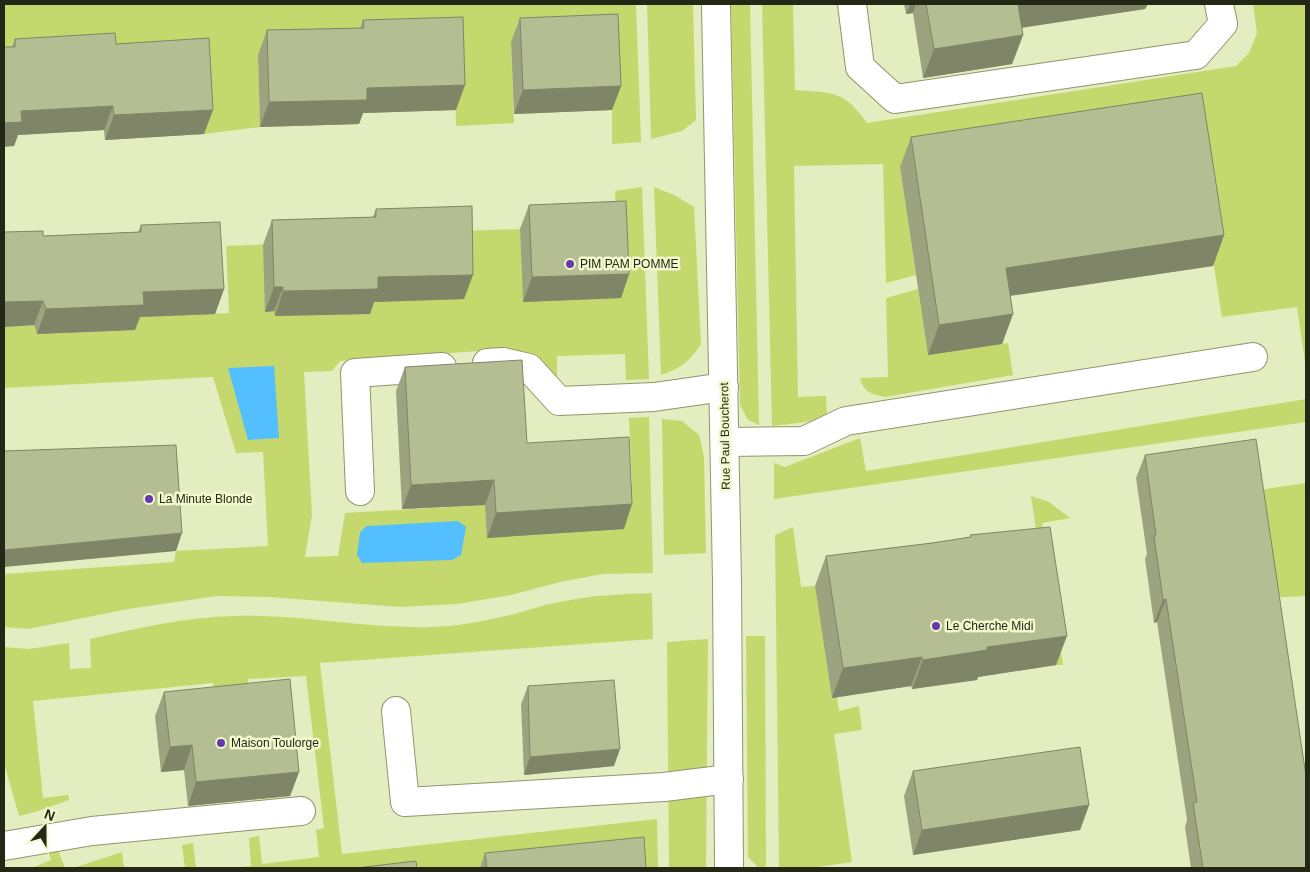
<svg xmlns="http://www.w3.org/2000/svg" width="1310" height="872" viewBox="0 0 1310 872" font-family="Helvetica,sans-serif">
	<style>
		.green { fill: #c5d86d }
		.water { fill: #53bffe }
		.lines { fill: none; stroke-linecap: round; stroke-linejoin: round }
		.minor-casing { stroke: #8e966c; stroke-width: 30 }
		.minor { stroke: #fff; stroke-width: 28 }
		.wall { fill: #9ca37e }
		.shaded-wall { fill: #7f8566 }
		.building { fill: #b5be92; stroke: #7f8566 }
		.poi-dot { fill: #6737ae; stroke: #f0facc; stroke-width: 2 }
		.labels { text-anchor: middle; stroke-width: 5; stroke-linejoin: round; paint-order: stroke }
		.poi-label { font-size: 12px; fill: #242716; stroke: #f0facc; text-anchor: start }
		.street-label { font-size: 12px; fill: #242716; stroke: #f0facc }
	</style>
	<rect width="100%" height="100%" fill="#e3edbf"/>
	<g class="green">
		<polygon points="4,4 636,4 641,142 612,144 612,110 511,43 514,123 456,126 454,42 258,55 260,127 204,134 200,63 4,71"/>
		<polygon points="647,4 693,4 696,120 682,131 651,139"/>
		<polygon points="731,4 750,4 759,425 748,420 740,405"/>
		<path d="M762 4H793L795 90C832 93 844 90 867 123L1236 66 1249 53 1257 33 1253 4H1306V369L1297 307 1222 317 1191 124 900 167 916 275 886 283 883 164 794 166 798 397 826 396 827 414 823 420 772 426Z"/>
		<polygon points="642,187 649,379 626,380 625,354 557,356 557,382 507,349 340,361 332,371 304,372 312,515 305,557 338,556 345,513 485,505 621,485 632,485 629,418 649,417 653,573 602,574 560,582 511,595 457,604 400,607 269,597 217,596 128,609 28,629 4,627 4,574 174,562 176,551 268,546 263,452 236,453 213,377 4,388 4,327 34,325 37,334 134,330 134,317 229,313 226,246 273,244 275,316 369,314 369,302 463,231 520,229 523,302 617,226 615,191"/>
		<path d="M654 187 674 195 694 207 701 344C689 362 681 368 661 375Z"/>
		<path d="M918 289 928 355 1008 343 1013 375 885 397C872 394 864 393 860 378L888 377 886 298Z"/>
		<polygon points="1306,399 1306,422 774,499 774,463 785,467 860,438 866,471"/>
		<polygon points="662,419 682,421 699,435 704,457 706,553 664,555"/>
		<polygon points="1306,483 1306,596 1266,598 1252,491"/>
		<polygon points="1031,496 1049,502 1070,518 1042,523 1063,665 1056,665"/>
		<polygon points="793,527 801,587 815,586 832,697 837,697 839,711 859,706 862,730 834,734 852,862 812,868 779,868 775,535"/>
		<path d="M652 593 653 639 320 663 342 854 657 819 658 868H231L251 866 249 838 259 836 262 864 319 857 316 830 324 828 306 676 248 679 250 706 216 710 213 683 33 701 43 798 68 795 69 800 38 811 19 816 4 763V647L29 649 69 643 70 669 91 668 90 639C138 628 186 617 236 616 301 614 366 629 432 627 461 626 489 620 518 613 533 609 549 603 565 601 594 595 623 594 652 593Z"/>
		<polygon points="746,636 765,636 766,866 759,868 748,857"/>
		<polygon points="708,639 706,868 669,868 667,642"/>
		<polygon points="193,843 196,868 185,868 182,845"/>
		<polygon points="56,845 65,868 32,868 51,860 49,854"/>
		<polygon points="122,852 124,868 73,868"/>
	</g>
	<g class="water">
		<polygon points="274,366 279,438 248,440 228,368"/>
		<polygon points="458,521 466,527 461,555 452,560 362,563 357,555 360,532 367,526"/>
	</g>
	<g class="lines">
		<g class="minor-casing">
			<g id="minor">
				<polyline points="716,4 727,582 729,868"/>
				<polyline points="852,4 860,67 895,99 1196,55 1223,24 1219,4"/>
				<polyline points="487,363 503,362 529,368 559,401 654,397 724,387"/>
				<polyline points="725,442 804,441 846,421 1253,357"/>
				<polyline points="360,491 355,373 442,367"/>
				<polyline points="396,711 405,802 664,787 729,779"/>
				<polyline points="4,846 92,831 301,811"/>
			</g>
		</g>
		<use href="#minor" class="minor"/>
	</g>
	<g class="wall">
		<polygon points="904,4 1148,4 1145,9 1022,27 1023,35 1012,64 923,78 913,13 906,14"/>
		<polygon points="520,18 621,86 612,110 514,114 511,42"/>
		<polygon points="363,20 456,110 363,113 359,124 260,127 258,55 267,30 360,28"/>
		<polygon points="15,39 116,44 204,134 105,140 104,130 18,135 14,146 12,47"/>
		<polygon points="911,137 1224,235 1213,266 1010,296 1013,314 1002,344 928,355 900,167"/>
		<polygon points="529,205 629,274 621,298 523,302 520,229"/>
		<polygon points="376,209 464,299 374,302 370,314 275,316 274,311 265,312 263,245 272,220 373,217"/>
		<polygon points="141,225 224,289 215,314 140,317 135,330 37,334 34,325 4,327 4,232 43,236 138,232"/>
		<polygon points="405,367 527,443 624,529 487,538 485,505 402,509 396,391"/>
		<polygon points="1145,455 1306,868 1191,868 1185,827 1187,820 1157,622 1154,623 1145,559 1147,554 1136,478"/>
		<polygon points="970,535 1056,665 978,677 977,680 912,689 911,686 832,698 815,586 826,556 932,543 970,537"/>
		<polygon points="528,686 614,766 524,775 521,704"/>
		<polygon points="164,692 299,772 290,796 188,806 184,770 161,772 155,716"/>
		<polygon points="913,771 1089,805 1080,830 913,855 904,796"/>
		<polygon points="485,853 646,868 480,868"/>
	</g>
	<g class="shaded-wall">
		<polygon points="910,4 916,4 913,13 906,14"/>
		<polygon points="1017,4 1148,4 1145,9 1007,30"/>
		<polygon points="1023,35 1012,64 923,78 934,49"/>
		<polygon points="465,85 456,110 363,113 359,124 260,127 269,102 367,88"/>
		<polygon points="621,86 612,110 514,114 523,90"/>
		<polygon points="113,106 104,130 18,135 14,146 4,147 4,123 21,111"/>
		<polygon points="213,110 204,134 105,140 114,115"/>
		<polygon points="1224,235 1213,266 995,298 1006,268"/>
		<polygon points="629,274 621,298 523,302 532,277"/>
		<polygon points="473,275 464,299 374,302 370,314 275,316 283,291 378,277"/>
		<polygon points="274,287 283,287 274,311 265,312"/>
		<polygon points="224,289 215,314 140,317 135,330 37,334 46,309 143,292"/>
		<polygon points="43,301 34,325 4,327 4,302"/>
		<polygon points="1013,314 1002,344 928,355 939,325"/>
		<polygon points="494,480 485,505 402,509 411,485"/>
		<polygon points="632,504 624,529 487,538 496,513"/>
		<polygon points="182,533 176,551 4,567 4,550"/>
		<polygon points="1166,599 1157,622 1154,623 1163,600"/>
		<polygon points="1067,636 1056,665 978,677 977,680 912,689 923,660 987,647"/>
		<polygon points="922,657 911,686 832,698 843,668"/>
		<polygon points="192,745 184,770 161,772 170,747"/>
		<polygon points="620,749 614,766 524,775 530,757"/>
		<polygon points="299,772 290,796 188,806 196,782"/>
		<polygon points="1089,805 1080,830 913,855 922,830"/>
	</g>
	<g class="building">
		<polygon points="926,4 1018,4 1023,35 934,49"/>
		<polygon points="618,14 621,86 523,90 520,18"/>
		<polygon points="463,17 465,85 367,88 367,100 269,102 267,30 364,28 363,20"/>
		<polygon points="115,33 116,44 209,38 213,110 114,115 113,106 21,111 22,122 4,123 4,47 15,47 15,39"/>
		<polygon points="1202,93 1224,235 1006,268 1013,314 939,325 911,137"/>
		<polygon points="626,201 629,274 532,277 529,205"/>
		<polygon points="472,206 473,275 378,277 378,289 283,291 283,287 274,287 272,220 376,217 376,209"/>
		<polygon points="220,222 224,289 143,292 144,305 46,309 43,301 4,302 4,232 43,231 43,236 141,232 141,225"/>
		<polygon points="522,360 527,443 629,437 632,504 496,513 494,480 411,485 405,367"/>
		<polygon points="1256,439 1306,776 1306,868 1203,868 1193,803 1197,802 1166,599 1163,600 1154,536 1156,535 1145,455"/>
		<polygon points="176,445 182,533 4,550 4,451"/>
		<polygon points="1050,527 1067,636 987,647 987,650 923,660 922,657 843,668 826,556 932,543 971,537 970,535"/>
		<polygon points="290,679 299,772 196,782 192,745 170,747 164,692"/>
		<polygon points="614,680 620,749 530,757 528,686"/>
		<polygon points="1080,747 1089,805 922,830 913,771"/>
		<polygon points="644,837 646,868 487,868 485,853"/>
		<polygon points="416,861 417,868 356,868"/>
	</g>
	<g class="poi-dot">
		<circle cx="570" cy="264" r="5"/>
		<circle cx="149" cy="499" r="5"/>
		<circle cx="936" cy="626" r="5"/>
		<circle cx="221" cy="743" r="5"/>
	</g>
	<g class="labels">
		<g class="poi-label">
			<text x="580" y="268">PIM PAM POMME</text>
			<text x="159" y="503">La Minute Blonde</text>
			<text x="946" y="630">Le Cherche Midi</text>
			<text x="231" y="747">Maison Toulorge</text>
		</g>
		<g class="street-label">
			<text transform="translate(725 436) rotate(-91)" y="4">Rue Paul Boucherot</text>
		</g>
	</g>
	<rect width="1310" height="872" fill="none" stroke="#242716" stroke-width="10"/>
	<g transform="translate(45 827) rotate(21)" stroke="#f0facc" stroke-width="4" paint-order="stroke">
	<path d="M0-4L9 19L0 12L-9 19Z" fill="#242716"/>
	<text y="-8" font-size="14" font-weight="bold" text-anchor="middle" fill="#242716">N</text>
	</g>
</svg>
